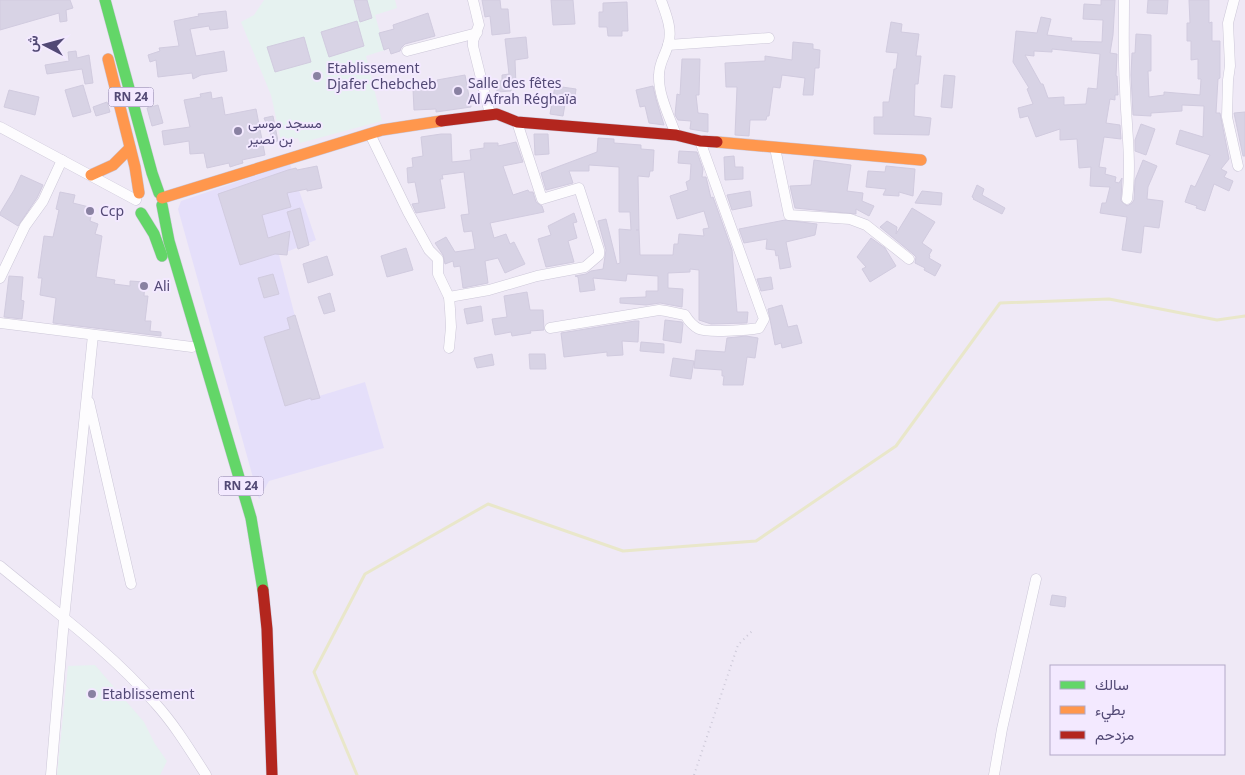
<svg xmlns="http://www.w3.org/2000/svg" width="1245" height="775" viewBox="0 0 1245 775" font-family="'Noto Sans',Vazirmatn,sans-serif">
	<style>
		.commercial { fill: #e5dffa }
		.education { fill: #e6f2f0 }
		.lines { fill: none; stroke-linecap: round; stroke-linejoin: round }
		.stream { stroke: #e9e7ca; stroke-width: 3 }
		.building { fill: #d8d3e5; stroke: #d1cbdf; fill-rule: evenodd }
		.street-casing { stroke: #ccc7d8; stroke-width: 11 }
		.fast-casing { stroke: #cac5d7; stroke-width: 12 }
		.slow-casing { stroke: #cac5d7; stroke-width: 12 }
		.jam-casing { stroke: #cac5d7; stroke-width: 12 }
		.path { stroke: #cdc9d8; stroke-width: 2; stroke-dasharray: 1 4; stroke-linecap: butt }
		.street { stroke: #fdfcfe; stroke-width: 10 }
		.fast { stroke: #63d668; stroke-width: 11 }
		.slow { stroke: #ff974d; stroke-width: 11 }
		.jam { stroke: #b3261e; stroke-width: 11 }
		.poi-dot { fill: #8981a2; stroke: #f3e9ff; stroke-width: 2 }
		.labels { text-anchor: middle; stroke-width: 4; stroke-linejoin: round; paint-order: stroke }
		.shield { fill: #f3e9ff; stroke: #82799e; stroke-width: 1 }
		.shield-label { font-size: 12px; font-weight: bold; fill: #524975 }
		.poi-label { font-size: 14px; fill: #524975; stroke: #f3e9ff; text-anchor: start }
	</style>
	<rect width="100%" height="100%" fill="#efe9f6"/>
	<polygon class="commercial" points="290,164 316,240 279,255 316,397 365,382 384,448 269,481 259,499 178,209 181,201"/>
	<g class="education">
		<polygon points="264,0 395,0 397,8 375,15 385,50 366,56 382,121 300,143 298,138 281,141 271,95 241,22 254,15"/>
		<polygon points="95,665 144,722 155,744 167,761 160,775 57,775 68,666"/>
	</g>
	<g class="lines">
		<polyline class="stream" points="357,775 314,672 365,574 488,504 623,551 756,541 896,446 1000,303 1109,299 1217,320 1245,316"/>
	</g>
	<g class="building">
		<polygon points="0,0 70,0 73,8 66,10 67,21 60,22 59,13 0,30"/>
		<polygon points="354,0 367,0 372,18 360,22"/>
		<polygon points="482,0 500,0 501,9 508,9 510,33 492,35 490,16 485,17"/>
		<polygon points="551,0 573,0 575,24 553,25"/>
		<path d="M1101 0H1115L1113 35 1110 53 1117 54 1116 76H1117L1118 95H1115V100L1110 99 1106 123 1120 125 1121 139 1104 137 1099 167 1106 168 1105 174 1116 177 1115 182 1119 183 1122 178 1121 201 1127 206 1132 203 1134 200 1135 180 1143 160 1157 166 1148 187 1147 199 1163 201 1159 228 1144 226 1141 253 1122 250 1127 217 1100 213 1102 203H1106L1110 187 1090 186 1091 167 1079 168 1077 139 1060 140V129L1036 137 1028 116 1020 118 1018 108 1033 104 1027 89 1029 88 1013 62 1016 31 1037 33 1041 17 1051 19 1047 35 1072 38 1071 41 1102 42 1103 20 1083 19 1084 4 1101 5ZM1052 49 1100 54 1097 89 1088 88 1086 104 1064 105V97L1048 98 1043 84H1041L1025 55 1034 56V51L1052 52Z"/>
		<polygon points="1148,0 1168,0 1167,14 1147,13"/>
		<polygon points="1189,0 1209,0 1209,23 1212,22 1212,41 1220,41 1220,78 1218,79 1216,113 1220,113 1229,159 1221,169 1227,172 1224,177 1233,181 1229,191 1214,184 1205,211 1196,208 1197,206 1185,202 1191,185 1195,187 1210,155 1176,144 1180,130 1203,137 1204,106 1182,105 1182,111 1151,113 1151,116 1133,115 1131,75 1132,53 1135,53 1136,34 1151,35 1151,71 1148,71 1149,97 1164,95 1164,92 1200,95 1201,79 1198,79 1198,59 1191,60 1191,41 1187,41 1187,23 1190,23"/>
		<polygon points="627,2 628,31 622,31 622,36 608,36 607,27 599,27 599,12 603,12 603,3"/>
		<polygon points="226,11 228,28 210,30 209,26 190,29 196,56 224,51 227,71 201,75 193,79 192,73 158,77 156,60 150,62 148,55 160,51 159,48 179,46 174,21 199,16 198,14"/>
		<polygon points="428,13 435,36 405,44 401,48 400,51 391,54 389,48 384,50 379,33 394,29 393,25"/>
		<polygon points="357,21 364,46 329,57 321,32"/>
		<polygon points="891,22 902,24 901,32 919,34 916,56 921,56 918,84 915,84 914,116 931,118 929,135 874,134 874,117 883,117 883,102 889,102 894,69 896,69 898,53 886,52"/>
		<polygon points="304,37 311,62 275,72 267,47"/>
		<polygon points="526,37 528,58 515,60 516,86 511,86 511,91 497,92 497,81 502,81 502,75 509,74 505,39"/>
		<polygon points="793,42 813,44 813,49 820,50 819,68 815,68 813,95 803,95 805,78 782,75 780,88 773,87 769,116 767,116 766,120 750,120 749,136 735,135 737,87 726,87 725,63 765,61 765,56 792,60"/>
		<polygon points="76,51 77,58 89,55 93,83 85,84 82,69 47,74 45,65 69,61 68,52"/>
		<polygon points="682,59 700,59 699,95 696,95 698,113 708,114 708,132 690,129 691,121 678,120 675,115 677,94 680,95"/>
		<polygon points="465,75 471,107 436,112 436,109 414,110 413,89 438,88 437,80"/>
		<polygon points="944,75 955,76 952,108 941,107"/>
		<polygon points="83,85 91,112 73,117 65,90"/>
		<polygon points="555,86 576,89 574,105 565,104 563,116 550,114"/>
		<polygon points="653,86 656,99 664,125 649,123 645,106 640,107 636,90"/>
		<polygon points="9,90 39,97 35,115 4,107"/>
		<polygon points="211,92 212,99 222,97 225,115 256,109 265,155 242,160 243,163 236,165 230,167 229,163 207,168 204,153 190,154 189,141 164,145 162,131 190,127 184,100 201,97 200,94"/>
		<polygon points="107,102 110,112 96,116 93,107"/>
		<polygon points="158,105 163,123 152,126 147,108"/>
		<polygon points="1245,112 1245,156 1243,156 1234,113"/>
		<polygon points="273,116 278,141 274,142 264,118"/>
		<polygon points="1141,124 1155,129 1146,155 1135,151 1135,140"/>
		<polygon points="441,134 451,134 452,162 471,160 470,150 484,148 484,143 498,143 498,146 516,142 523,162 503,166 513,195 528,190 529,192 533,192 536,202 542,206 544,212 490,223 494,238 506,234 510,244 514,242 525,264 505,273 498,258 485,261 488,283 463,288 460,266 454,267 453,261 445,264 443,255 435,243 446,237 455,252 475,249 472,231 464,232 461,215 469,214 464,172 442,175 443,179 440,179 445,208 416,213 412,204 419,203 415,182 408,183 407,168 413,167 412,158 423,156 421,137"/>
		<polygon points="534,134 548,134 549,154 535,155"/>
		<polygon points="598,138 614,139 614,143 641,145 641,149 654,150 653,171 650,171 649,177 638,176 639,230 636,230 639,230 640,255 673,255 674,244 678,244 679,234 704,236 703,229 709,228 704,211 677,219 670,196 688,190 686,182 690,180 691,164 678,163 679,151 697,152 703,169 702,177 706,177 711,198 713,197 732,250 737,312 748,312 747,323 711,324 699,320 699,270 690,269 690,272 668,273 668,288 683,289 682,307 660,303 646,305 620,303 620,298 646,297 646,291 658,291 658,276 627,274 626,281 593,278 595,290 580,292 578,277 575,276 586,274 591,271 603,269 606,250 598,221 606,219 617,264 620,263 619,229 631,230 630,212 619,212 619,167 589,165 589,171 569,171 573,183 546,190 541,173 597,152"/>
		<polygon points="734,156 735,167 743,167 743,179 725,180 724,157"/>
		<polygon points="814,160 851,165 847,191 863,193 862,201 874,206 869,216 856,209 856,214 795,208 790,186 811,185"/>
		<polygon points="317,166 322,188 307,191 307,189 287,193 291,207 262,215 268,238 290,231 287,255 275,254 240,265 218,194 288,170 296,168 297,170"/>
		<polygon points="886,166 915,169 913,196 899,192 899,196 883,195 886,189 866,187 868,171 885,172"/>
		<polygon points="21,175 43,185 37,198 18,226 0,215 0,213 14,190"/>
		<polygon points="977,185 984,189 982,195 1005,208 1002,214 973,199 974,198 972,197"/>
		<polygon points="750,191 752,206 732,210 727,195"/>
		<polygon points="922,191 942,193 941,205 915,203"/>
		<polygon points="60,192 75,195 73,203 93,208 90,221 98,224 95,234 102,236 96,277 115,280 114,284 130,286 130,281 145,282 144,296 148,296 145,321 151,321 150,331 161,332 161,336 53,323 56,298 40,295 42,278 38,278 44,236 53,237 59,210 56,209"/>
		<polygon points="300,208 309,245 298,249 287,212"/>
		<polygon points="912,208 935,222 922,243 932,250 929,255 930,256 929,258 941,265 935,276 924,270 925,268 915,263 916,257 913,254 880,227 887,221 897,227 896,234"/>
		<polygon points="574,213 577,222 573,223 577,238 568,241 574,262 546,267 538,239 551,235 548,226"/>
		<polygon points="785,220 817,224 815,235 786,242 791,267 780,269 778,255 776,256 775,250 766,249 767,239 744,243 739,229"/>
		<polygon points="871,238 885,248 896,266 870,282 862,269 866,267 857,257"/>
		<polygon points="406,248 413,270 387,277 381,256"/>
		<polygon points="327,256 333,275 308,283 303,264"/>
		<polygon points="273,274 279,294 264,298 258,278"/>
		<polygon points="9,276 23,277 21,300 24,301 22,319 4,317"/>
		<polygon points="771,277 773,289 761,291 757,279"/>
		<polygon points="527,292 530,310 543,310 544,330 530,331 531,333 512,336 511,332 495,335 492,319 507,317 504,296"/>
		<polygon points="330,293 335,311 324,314 318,297"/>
		<polygon points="782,305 788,327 797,325 802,343 782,348 781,343 775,345 768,309"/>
		<polygon points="481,306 483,321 467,324 464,309"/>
		<polygon points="295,315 320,398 311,400 311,398 285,406 264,337 290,329 287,318"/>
		<polygon points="665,320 682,322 683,324 681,343 663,340"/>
		<polygon points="635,321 639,321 638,342 622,341 623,355 607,356 607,352 564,357 561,333"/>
		<polygon points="746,336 758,338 755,358 747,357 743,385 723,385 724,376 722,376 722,370 694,368 696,350 725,352 727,338"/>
		<polygon points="641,342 664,344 664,353 640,351"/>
		<polygon points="492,354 494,365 477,368 474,358"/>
		<polygon points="529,354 545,354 546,369 530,369"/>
		<polygon points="673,358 694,361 691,379 670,376"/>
		<polygon points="1052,595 1066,597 1065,607 1050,605"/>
	</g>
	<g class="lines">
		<g class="street-casing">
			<g id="street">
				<polyline points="473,0 479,25 473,41 473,46 490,114"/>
				<path d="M661 0C666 14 673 30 668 45 665 56 659 63 659 75 658 94 669 116 676 135"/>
				<path d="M1124 0C1124 29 1123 59 1125 88 1126 125 1132 162 1127 199"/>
				<polyline points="1234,0 1228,23 1230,66 1228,80 1227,117 1238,166"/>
				<polyline points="668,45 769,38"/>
				<polyline points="407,51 477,33"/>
				<polyline points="0,127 136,200"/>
				<polyline points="370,134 408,212 429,250 438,259 438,274 449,297 450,309 451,327 449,348"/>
				<polyline points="775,148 789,215 850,219 866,225 909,259"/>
				<polyline points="0,278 25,226 43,201 62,160"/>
				<polyline points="449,297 489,290 537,276 585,267 599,255 599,250 579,188 542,199 517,122"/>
				<polyline points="0,323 192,347"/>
				<path d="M550 328 659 310 666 311 685 315C688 320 693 326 699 329 708 333 749 330 759 328L764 319 700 141"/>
				<polyline points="89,402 131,584"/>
				<path d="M0 566C53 610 110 651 155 703 175 725 190 750 206 775"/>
				<polyline points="51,775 64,619 93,335"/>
				<polyline points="994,775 1002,729 1036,579"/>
			</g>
		</g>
		<g class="fast-casing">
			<g id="fast">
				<polyline points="105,0 152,173 159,193"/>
				<polyline points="162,205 169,241 251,518 263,590"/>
				<polyline points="141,213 154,234 162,256"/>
			</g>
		</g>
		<g class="slow-casing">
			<g id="slow">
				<polyline points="108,59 135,167 139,193"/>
				<polyline points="717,142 921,160"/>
				<polyline points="91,175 113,165 130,148"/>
				<polyline points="162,198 382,130 441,121"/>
			</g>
		</g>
		<g class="jam-casing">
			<g id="jam">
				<polyline points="441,121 497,114 517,122 676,135 700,141 717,142"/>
				<polyline points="263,590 267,629 272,775"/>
			</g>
		</g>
		<polyline class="path" points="694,775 738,645 753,630"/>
		<use href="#street" class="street"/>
		<use href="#fast" class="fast"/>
		<use href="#slow" class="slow"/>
		<use href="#jam" class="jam"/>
	</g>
	<g class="poi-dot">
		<circle cx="317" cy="76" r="5"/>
		<circle cx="458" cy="91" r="5"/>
		<circle cx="238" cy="131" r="5"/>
		<circle cx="90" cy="211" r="5"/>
		<circle cx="144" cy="286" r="5"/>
		<circle cx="92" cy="694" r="5"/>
	</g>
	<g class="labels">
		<g class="shield">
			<rect x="108.5" y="87.5" width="45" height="19" rx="4"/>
			<rect x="218.5" y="476.5" width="45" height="19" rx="4"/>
		</g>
		<g class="shield-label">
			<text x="131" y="101">RN 24</text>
			<text x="241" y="490">RN 24</text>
		</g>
		<g class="poi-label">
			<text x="327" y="73">Etablissement<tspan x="327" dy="16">Djafer Chebcheb</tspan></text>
			<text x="468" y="88">Salle des fêtes<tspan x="468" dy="16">Al Afrah Réghaïa</tspan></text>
			<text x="248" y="128">مسجد موسى<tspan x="248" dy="16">بن نصير</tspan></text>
			<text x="100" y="216">Ccp</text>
			<text x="154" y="291">Ali</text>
			<text x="102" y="699">Etablissement</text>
		</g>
	</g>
	<rect x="1050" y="665" width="175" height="90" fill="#f3e9ff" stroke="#b3a9c8"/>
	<rect x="1060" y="681" width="25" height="8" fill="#63d668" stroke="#b3a9c8"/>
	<text x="1095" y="690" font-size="15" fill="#524975">سالك</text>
	<rect x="1060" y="706" width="25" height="8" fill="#ff974d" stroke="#b3a9c8"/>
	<text x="1095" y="715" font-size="15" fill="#524975">بطيء</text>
	<rect x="1060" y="731" width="25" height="8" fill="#b3261e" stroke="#b3a9c8"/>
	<text x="1095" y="740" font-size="15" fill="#524975">مزدحم</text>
	<g transform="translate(45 45) rotate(276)" stroke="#f3e9ff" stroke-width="4" paint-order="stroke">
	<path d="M0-4L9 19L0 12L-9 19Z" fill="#524975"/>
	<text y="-8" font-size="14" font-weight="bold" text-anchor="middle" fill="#524975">ش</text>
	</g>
</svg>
